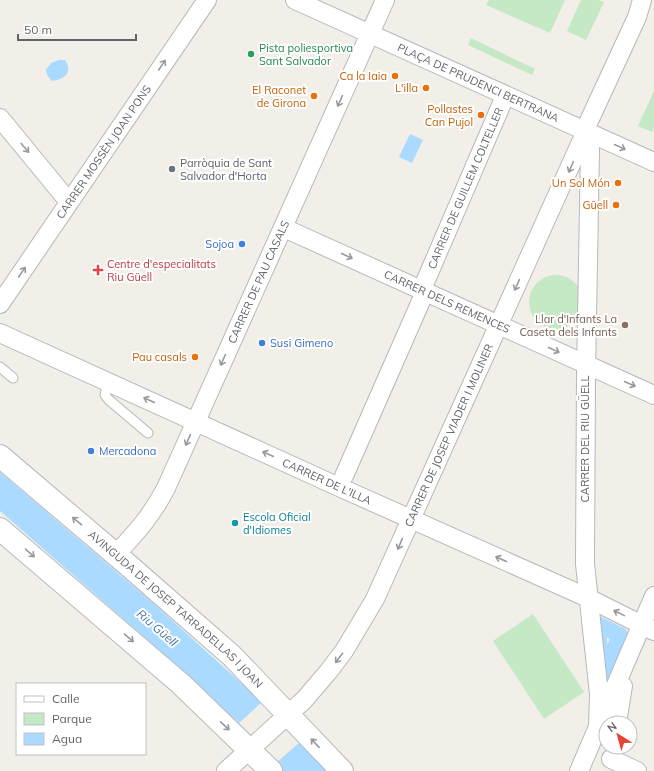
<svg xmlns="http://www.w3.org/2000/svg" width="654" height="771" viewBox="0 0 654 771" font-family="Mulish,sans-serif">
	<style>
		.green { fill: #c5e8c5 }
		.water { fill: #aadaff }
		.pier { fill: #f1efe8 }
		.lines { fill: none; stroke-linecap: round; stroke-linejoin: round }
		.canal { stroke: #aadaff; stroke-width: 16 }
		.lane-casing { stroke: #b5b8bc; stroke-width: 11 }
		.street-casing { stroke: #b5b8bc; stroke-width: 20 }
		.secondary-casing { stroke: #b6babf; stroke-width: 24 }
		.lane { stroke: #fff; stroke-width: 9 }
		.street { stroke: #fff; stroke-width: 18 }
		.secondary { stroke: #fff; stroke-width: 22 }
		.oneway { stroke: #979a9d }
		.leisure-dot { fill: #2e9e5b; stroke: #fff; stroke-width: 1.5 }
		.food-dot { fill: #e8710a; stroke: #fff; stroke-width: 1.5 }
		.worship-dot { fill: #6b7280; stroke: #fff; stroke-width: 1.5 }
		.shop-dot { fill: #3f7fe0; stroke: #fff; stroke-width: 1.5 }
		.health-dot { fill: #e0444e; stroke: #fff; stroke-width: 1.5 }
		.education-dot { fill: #8d6e63; stroke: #fff; stroke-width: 1.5 }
		.culture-dot { fill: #0f9aa8; stroke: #fff; stroke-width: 1.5 }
		.labels { text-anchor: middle; stroke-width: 4; stroke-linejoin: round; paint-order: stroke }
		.leisure-label { font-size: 11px; fill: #27864d; stroke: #fff; text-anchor: start }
		.food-label { font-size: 11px; fill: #c56008; stroke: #fff; text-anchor: end }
		.street-label { font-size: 11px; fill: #5f6368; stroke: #fff }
		.worship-label { font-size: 11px; fill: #5b616d; stroke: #fff; text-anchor: start }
		.shop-label { font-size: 11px; fill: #366cbe; stroke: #fff; text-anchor: start }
		.health-label { font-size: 11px; fill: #be3a42; stroke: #fff; text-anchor: start }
		.education-label { font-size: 11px; fill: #785e54; stroke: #fff; text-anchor: end }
		.culture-label { font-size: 11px; fill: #0d838f; stroke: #fff; text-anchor: start }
		.water-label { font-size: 12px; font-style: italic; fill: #4174aa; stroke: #fff }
	</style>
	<rect width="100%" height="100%" fill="#f1efe8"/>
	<g class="green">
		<polygon points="489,0 565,0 550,33 486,5"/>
		<polygon points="581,0 598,0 604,2 586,40 567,31"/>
		<polygon points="471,38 535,69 532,75 468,45"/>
		<polygon points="654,91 654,128 652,132 638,126"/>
		<circle cx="556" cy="302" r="27"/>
		<polygon points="533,614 584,692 544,719 493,641"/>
	</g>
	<g class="water">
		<path d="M59 60H65C73 73 65 79 52 81L47 75 46 70 51 63Z"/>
		<polygon points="410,134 423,140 412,163 399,157"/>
		<polygon points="0,472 154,604 250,691 327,771 283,771 239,723 174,663 0,511"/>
	</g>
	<polygon class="pier" points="262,702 299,743 276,763 239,723"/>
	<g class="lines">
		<polygon class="canal" points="597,624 620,635 603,676"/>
		<g class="lane-casing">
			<g id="lane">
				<polyline points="0,367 13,378"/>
				<polyline points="108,382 105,395 109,400 148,433"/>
			</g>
		</g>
		<g class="street-casing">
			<g id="street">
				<path id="s1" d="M295 0 654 162"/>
				<polyline points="0,118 69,202"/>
				<polyline points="589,121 637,17 642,0"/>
				<polyline points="590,149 586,374 585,564 599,694 598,728"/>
				<path id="s2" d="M284 228 654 395"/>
				<path id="s3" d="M426 280 505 96"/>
				<path id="s4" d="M0 304 207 0"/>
				<path id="s5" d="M0 333 339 487 586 597 654 631"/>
				<polyline points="344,476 421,301"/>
				<path id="s6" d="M116 554C137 532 152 515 166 488L385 0"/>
				<polyline points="617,723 623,686"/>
				<polyline points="611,759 637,771"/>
				<path id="s7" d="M226 771 304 700 328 672 344 651 375 599 586 131"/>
				<polyline points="579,771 654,596"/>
			</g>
		</g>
		<g class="secondary-casing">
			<g id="secondary">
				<path id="s8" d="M0 456 128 565 232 656 342 771"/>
				<polyline points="0,529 181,684 271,771"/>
			</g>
		</g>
		<use href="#lane" class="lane"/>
		<use href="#street" class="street"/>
		<use href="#secondary" class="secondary"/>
	</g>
	<defs><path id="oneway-shaft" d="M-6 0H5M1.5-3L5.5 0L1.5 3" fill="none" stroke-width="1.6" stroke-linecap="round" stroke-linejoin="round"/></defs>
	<g class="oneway">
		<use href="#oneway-shaft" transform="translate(162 65) rotate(-56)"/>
		<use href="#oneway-shaft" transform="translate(340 101) rotate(114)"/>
		<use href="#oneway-shaft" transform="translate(620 147) rotate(25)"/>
		<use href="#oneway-shaft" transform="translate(25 148) rotate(50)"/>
		<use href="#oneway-shaft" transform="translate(571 167) rotate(114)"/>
		<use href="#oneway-shaft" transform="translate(347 256) rotate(24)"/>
		<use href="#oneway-shaft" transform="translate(22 272) rotate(-56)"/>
		<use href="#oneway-shaft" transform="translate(517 285) rotate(114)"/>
		<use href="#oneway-shaft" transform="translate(554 350) rotate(25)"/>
		<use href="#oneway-shaft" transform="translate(223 360) rotate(114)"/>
		<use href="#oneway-shaft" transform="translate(630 384) rotate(24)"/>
		<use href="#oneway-shaft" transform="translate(149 400) rotate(-156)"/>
		<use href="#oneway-shaft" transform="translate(188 440) rotate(114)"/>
		<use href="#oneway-shaft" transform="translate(268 454) rotate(-156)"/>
		<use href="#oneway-shaft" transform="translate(77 521) rotate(-140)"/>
		<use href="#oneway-shaft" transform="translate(400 544) rotate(113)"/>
		<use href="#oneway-shaft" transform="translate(30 553) rotate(41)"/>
		<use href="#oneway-shaft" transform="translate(501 559) rotate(-156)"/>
		<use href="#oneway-shaft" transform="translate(619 613) rotate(-154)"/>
		<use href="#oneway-shaft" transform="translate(129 638) rotate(40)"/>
		<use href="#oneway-shaft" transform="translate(339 658) rotate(127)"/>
		<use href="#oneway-shaft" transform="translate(225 726) rotate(43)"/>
		<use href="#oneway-shaft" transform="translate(315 743) rotate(-133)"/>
	</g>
	<circle class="leisure-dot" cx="251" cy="54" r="4"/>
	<g class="food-dot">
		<circle cx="395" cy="76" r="4"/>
		<circle cx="426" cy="88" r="4"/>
		<circle cx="314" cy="96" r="4"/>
		<circle cx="481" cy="115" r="4"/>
		<circle cx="618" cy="183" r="4"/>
		<circle cx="616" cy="205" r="4"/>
		<circle cx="195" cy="357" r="4"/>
	</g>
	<circle class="worship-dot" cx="172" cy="169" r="4"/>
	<g class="shop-dot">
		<circle cx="242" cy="244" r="4"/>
		<circle cx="262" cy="343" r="4"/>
		<circle cx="91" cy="451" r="4"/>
	</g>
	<path class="health-dot" d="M96 264h4v4h4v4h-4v4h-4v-4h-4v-4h4z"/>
	<circle class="education-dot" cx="625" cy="325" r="4"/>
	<circle class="culture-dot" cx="235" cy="523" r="4"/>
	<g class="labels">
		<g class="leisure-label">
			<text x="259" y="52">Pista poliesportiva<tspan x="259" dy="13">Sant Salvador</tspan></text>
		</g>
		<g class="food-label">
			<text x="387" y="80">Ca la Iaia</text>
			<text x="418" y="92">L'illa</text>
			<text x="306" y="94">El Raconet<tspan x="306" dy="13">de Girona</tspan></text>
			<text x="473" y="113">Pollastes<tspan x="473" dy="13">Can Pujol</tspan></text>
			<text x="610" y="187">Un Sol Món</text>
			<text x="608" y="209">Güell</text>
			<text x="187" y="361">Pau casals</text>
		</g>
		<g class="street-label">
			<text dy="4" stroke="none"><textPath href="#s1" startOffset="201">PLAÇA DE PRUDENCI BERTRANA</textPath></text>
			<text dy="4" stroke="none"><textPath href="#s4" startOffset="184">CARRER MOSSÈN JOAN PONS</textPath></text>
			<text dy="4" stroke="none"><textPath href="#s3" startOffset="100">CARRER DE GUILLEM COLTELLER</textPath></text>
			<text dy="4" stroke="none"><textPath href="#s6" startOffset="309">CARRER DE PAU CASALS</textPath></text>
			<text dy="4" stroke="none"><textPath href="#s2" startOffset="179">CARRER DELS REMENCES</textPath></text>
			<text dy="4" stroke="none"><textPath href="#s7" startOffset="409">CARRER DE JOSEP VIADER I MOLINER</textPath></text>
			<text transform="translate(585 439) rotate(-90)" y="4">CARRER DEL RIU GÜELL</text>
			<text dy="4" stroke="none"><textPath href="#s5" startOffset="359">CARRER DE L'ILLA</textPath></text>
			<text dy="4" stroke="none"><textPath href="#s8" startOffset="233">AVINGUDA DE JOSEP TARRADELLAS I JOAN</textPath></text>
		</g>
		<g class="worship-label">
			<text x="180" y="167">Parròquia de Sant<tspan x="180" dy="13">Salvador d'Horta</tspan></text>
		</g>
		<g class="shop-label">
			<text x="234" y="248" text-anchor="end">Sojoa</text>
			<text x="270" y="347">Susi Gimeno</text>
			<text x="99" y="455">Mercadona</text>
		</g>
		<g class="health-label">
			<text x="107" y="268">Centre d'especialitats<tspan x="107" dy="13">Riu Güell</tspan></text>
		</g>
		<g class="education-label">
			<text x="617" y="323">Llar d'Infants La<tspan x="617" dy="13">Caseta dels Infants</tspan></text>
		</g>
		<g class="culture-label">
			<text x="243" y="521">Escola Oficial<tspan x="243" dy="13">d'Idiomes</tspan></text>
		</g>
		<g class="water-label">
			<text transform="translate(157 628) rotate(41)" y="4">Riu Güell</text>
		</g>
	</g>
	<rect x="16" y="683" width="130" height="72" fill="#ffffff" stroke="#bfc1c3"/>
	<rect x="24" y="696" width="20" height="6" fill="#ffffff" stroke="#bfc1c3"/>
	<text x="52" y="703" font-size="12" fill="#5f6368">Calle</text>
	<rect x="24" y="713" width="20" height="12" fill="#c5e8c5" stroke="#bfc1c3"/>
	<text x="52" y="723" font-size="12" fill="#5f6368">Parque</text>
	<rect x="24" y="733" width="20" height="12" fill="#aadaff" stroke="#bfc1c3"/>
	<text x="52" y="743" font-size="12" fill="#5f6368">Agua</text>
	<g transform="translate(618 735) rotate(323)"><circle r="19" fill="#ffffff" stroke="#bfc1c3"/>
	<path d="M0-3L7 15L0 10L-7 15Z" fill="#ea4335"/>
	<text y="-6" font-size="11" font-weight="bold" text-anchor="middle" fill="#5f6368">N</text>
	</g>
	<path d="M18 34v6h118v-6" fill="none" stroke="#5f6368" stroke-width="2"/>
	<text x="24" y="34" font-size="12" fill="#5f6368" stroke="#ffffff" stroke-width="3" paint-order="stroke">50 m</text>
</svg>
